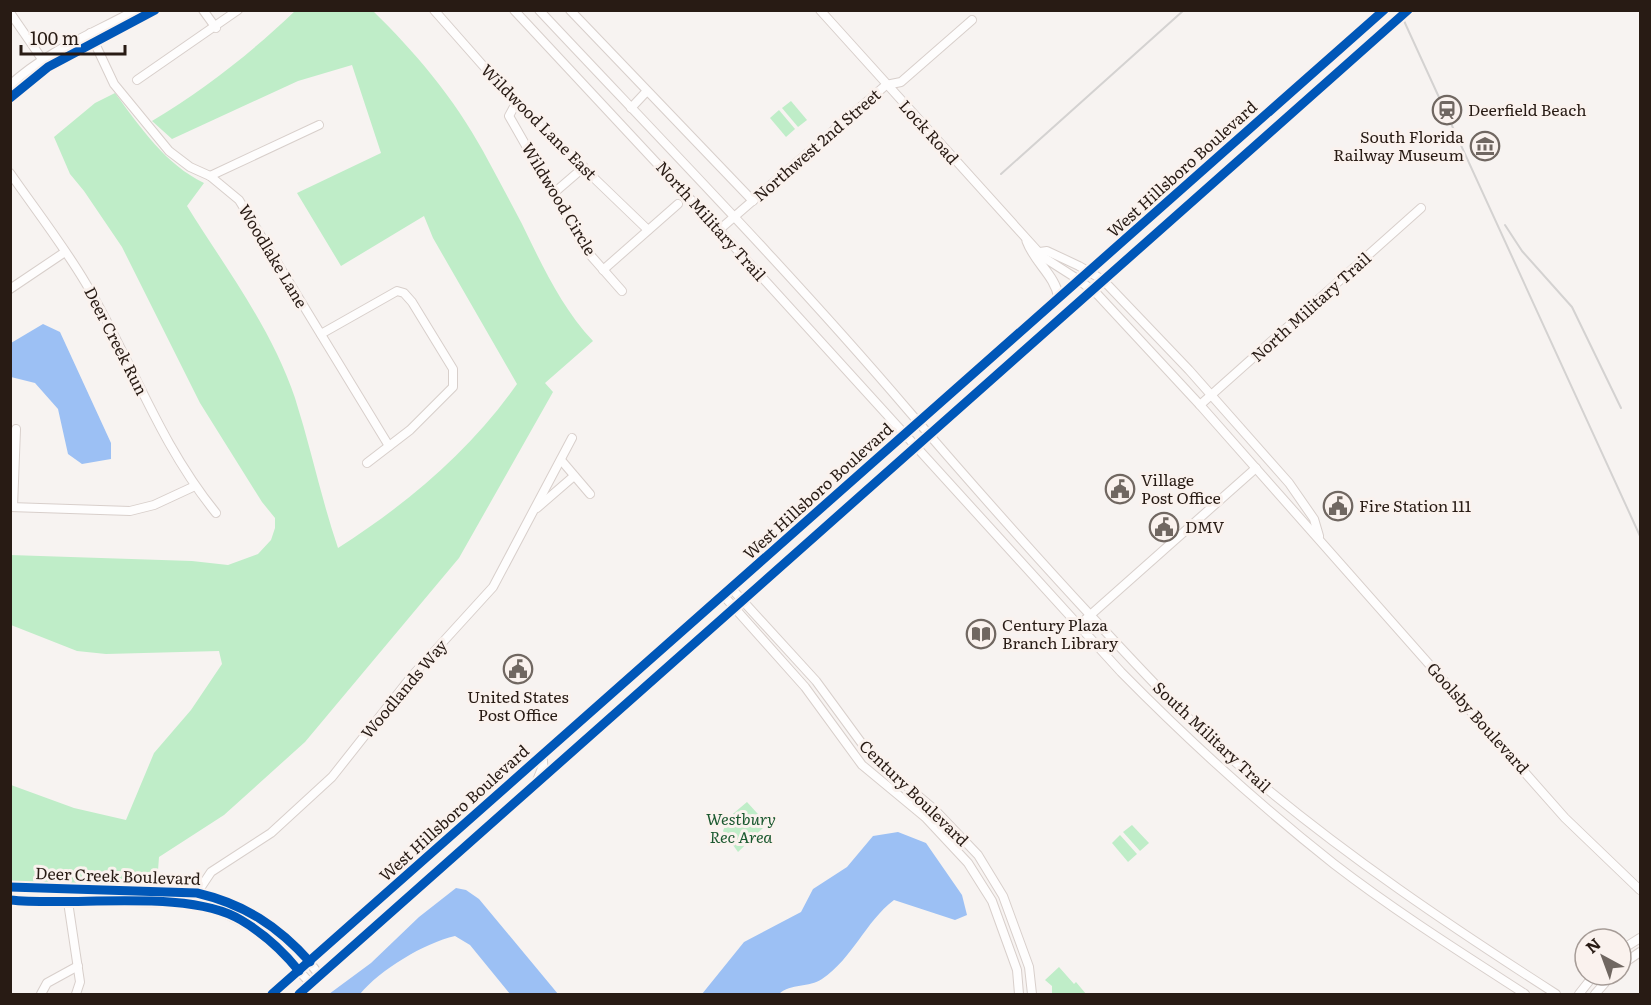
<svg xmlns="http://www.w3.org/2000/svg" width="1651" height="1005" viewBox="0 0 1651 1005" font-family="Literata,serif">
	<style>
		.green { fill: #bfedc8 }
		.water { fill: #9cc0f4 }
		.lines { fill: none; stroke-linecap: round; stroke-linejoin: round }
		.minor-casing { stroke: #d8cfcb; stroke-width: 10 }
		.major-casing { stroke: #d8cfcb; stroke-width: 11 }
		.minor { stroke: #fefdfd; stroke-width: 8 }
		.major { stroke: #fefdfd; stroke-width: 9 }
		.rail { stroke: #d4d2d1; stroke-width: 2 }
		.cycleway-casing { stroke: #faf2ee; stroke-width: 13 }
		.cycleway { stroke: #0057b8; stroke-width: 9 }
		.labels { text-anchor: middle; stroke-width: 6; stroke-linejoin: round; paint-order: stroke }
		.poi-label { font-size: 16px; fill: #281b14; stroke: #faf2ee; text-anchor: start }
		.street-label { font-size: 16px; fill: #281b14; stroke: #faf2ee }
		.park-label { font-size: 16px; font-style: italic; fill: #1a582f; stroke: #faf2ee }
	</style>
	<rect width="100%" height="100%" fill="#f7f3f1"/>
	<g class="green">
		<path d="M295 11H373C415 52 454 98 483 151 496 175 509 199 522 224 542 265 561 307 593 341L545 383 553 392 459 558 305 742 224 815 159 857 157 884 11 883V785L74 808 126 820 154 753 191 710 222 664 219 651 106 654 77 651 11 625 10 555 192 561 228 565 258 554 271 540 275 528V518L262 502 200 403 122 247 84 191 70 174 54 137 95 103 115 93C141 128 165 164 204 183L187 206C225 267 272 329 295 398 311 448 321 498 338 548 407 504 470 451 517 384L433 238 424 216 341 266 297 193 381 153 352 65 298 81 172 139 152 121C205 89 251 53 295 11Z"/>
		<polygon points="791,101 807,120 798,127 782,108"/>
		<polygon points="779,110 795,129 786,137 770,118"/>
		<polygon points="747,802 767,824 738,852 723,831 728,818"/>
		<polygon points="1132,825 1149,843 1140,851 1123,832"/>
		<polygon points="1120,835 1137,854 1128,862 1112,843"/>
		<polygon points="1059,967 1074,984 1076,982 1086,994 1052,994 1052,986 1045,980"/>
	</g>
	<g class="water">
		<polygon points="43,324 60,332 111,443 111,459 82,464 68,454 58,409 35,383 11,377 11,343"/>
		<path d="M898 832 926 843 962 895 967 915 955 920 894 900C865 922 853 958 822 979 809 988 791 983 779 994H702L744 942 801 912 813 889 847 867 873 836Z"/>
		<path d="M456 888 466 890 479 899 558 994H510L470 945 455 936C424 943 380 970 360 994H329L371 963 419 917Z"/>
	</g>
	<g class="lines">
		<g class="minor-casing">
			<g id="minor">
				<polyline points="203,10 216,28"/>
				<polyline points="434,10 516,103 648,230"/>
				<path d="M514 10 719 230 1121 672C1188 740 1258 804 1334 864 1395 911 1460 952 1525 994"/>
				<path d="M539 10C663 142 790 272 907 409 968 480 1029 549 1092 617 1142 671 1193 726 1249 774 1346 856 1450 926 1556 994"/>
				<polyline points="570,10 753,201"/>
				<polyline points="820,10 1043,257 1079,280 1098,295 1200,405 1565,818 1640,890"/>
				<polyline points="11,14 44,62"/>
				<polyline points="90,33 114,84 169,151 190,167 210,176 239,200 389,446"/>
				<polyline points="137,80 238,10"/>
				<path d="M10 85C47 51 92 34 136 10"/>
				<polyline points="10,98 48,67 155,10"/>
				<polyline points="516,103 509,116 585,249 622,291"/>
				<polyline points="631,108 646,92"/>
				<path d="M10 173C35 209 63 245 85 282 132 360 157 440 216 513"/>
				<polyline points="210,176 319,125"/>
				<polyline points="555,192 584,167"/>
				<polyline points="719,230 886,85 901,82 972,20"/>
				<polyline points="1040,252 1047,251 1079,266 1103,280 1189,370 1289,483 1314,519 1319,536"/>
				<polyline points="603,270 678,204"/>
				<polyline points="10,289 65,252"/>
				<polyline points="321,334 397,291 404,293 412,302 453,369 453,387 410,430 367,463"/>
				<polyline points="1200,405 1421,208"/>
				<polyline points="561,460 590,494"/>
				<polyline points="10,507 130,511 154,505 195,486"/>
				<polyline points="13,507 16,429"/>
				<polyline points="537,508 574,476"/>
				<polyline points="731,588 816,681 871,756 934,809 978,855 1003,896 1029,967 1032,994"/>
				<polyline points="723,595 805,687 862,765 926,818 968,863 992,901 1017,970 1019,994"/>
				<polyline points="1078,626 1256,468"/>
				<path d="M10 887 197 893C250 905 288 932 320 976"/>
				<path d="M10 900 195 903C251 919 273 942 311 984"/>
				<polyline points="68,902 80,982 76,994"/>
				<polyline points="195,903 197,893 211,872 271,833 332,777 411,677 493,587 572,438"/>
				<polyline points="1621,950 1640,938"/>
				<polyline points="1621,965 1640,952"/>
				<polyline points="41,994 47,983 78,966"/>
				<polyline points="1579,994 1594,975"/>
				<polyline points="1595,994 1612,975"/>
			</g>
		</g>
		<g class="major-casing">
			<g id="major">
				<path d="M1027 241C1035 263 1055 275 1059 298"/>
				<polyline points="537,782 543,767 542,756"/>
				<polyline points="272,994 1384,10"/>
				<polyline points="299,994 1408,10"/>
			</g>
		</g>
		<use href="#minor" class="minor"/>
		<use href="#major" class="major"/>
		<g class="rail">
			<polyline points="1399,10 1640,536"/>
			<polyline points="1001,174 1184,10"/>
			<polyline points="1505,225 1522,251 1572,307 1621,408"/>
		</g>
		<g class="cycleway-casing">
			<g id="cycleway">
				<polyline points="10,98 48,67 155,10"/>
				<path d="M10 887 197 893C244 904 278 926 310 962"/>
				<path d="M10 900C74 907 189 888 241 920 263 933 283 951 299 971"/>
				<polyline points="272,994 1384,10"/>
				<polyline points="299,994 1408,10"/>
			</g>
		</g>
		<use href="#cycleway" class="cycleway"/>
	</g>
	<defs>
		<g id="station-ring" transform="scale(1.5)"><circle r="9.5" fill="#faf2ee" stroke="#706761" stroke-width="1.5"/><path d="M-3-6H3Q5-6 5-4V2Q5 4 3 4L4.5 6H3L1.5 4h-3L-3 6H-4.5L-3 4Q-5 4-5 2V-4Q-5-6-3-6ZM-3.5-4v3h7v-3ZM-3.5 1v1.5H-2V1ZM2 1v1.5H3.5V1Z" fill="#706761"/></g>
		<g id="museum-ring" transform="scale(1.5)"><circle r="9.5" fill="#faf2ee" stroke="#706761" stroke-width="1.5"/><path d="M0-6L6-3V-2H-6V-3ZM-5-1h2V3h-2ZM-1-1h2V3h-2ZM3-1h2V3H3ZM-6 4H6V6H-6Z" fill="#706761"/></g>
		<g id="civic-ring" transform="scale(1.5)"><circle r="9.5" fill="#faf2ee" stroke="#706761" stroke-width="1.5"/><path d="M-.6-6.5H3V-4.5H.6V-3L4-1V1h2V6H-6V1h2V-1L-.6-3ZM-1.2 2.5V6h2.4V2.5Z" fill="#706761"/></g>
		<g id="library-ring" transform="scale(1.5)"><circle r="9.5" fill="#faf2ee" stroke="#706761" stroke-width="1.5"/><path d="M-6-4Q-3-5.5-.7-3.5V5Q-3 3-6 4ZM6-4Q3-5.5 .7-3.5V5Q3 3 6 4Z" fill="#706761"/></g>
	</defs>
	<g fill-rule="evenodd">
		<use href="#station-ring" x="1447" y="110"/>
		<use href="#museum-ring" x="1485" y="146"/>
		<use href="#civic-ring" x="1120" y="489"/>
		<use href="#civic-ring" x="1338" y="506"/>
		<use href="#civic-ring" x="1164" y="527"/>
		<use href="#library-ring" x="981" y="634"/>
		<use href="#civic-ring" x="518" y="669"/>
	</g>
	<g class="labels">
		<g class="poi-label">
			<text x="1468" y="116">Deerfield Beach</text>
			<text x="1464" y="143" text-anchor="end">South Florida<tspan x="1464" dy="18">Railway Museum</tspan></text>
			<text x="1141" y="486">Village<tspan x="1141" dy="18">Post Office</tspan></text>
			<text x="1359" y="512">Fire Station 111</text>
			<text x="1185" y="533">DMV</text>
			<text x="1002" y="631">Century Plaza<tspan x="1002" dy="18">Branch Library</tspan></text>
			<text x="518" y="703" text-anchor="middle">United States<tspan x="518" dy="18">Post Office</tspan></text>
		</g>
		<g class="street-label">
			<text transform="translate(539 122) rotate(45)" y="6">Wildwood Lane East</text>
			<text transform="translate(929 132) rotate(48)" y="6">Lock Road</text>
			<text transform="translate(817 145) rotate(-41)" y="6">Northwest 2nd Street</text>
			<text transform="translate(1182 169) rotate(-42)" y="6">West Hillsboro Boulevard</text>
			<text transform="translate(559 199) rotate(59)" y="6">Wildwood Circle</text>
			<text transform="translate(711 221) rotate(48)" y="6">North Military Trail</text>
			<text transform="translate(273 256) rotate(59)" y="6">Woodlake Lane</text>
			<text transform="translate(1311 307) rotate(-42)" y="6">North Military Trail</text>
			<text transform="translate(116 341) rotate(63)" y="6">Deer Creek Run</text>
			<text transform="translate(818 491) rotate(-42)" y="6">West Hillsboro Boulevard</text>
			<text transform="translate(404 689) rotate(-50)" y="6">Woodlands Way</text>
			<text transform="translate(1478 718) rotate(48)" y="6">Goolsby Boulevard</text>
			<text transform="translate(1212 737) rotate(43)" y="6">South Military Trail</text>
			<text transform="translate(914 793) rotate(44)" y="6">Century Boulevard</text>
			<text transform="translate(454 813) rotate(-42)" y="6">West Hillsboro Boulevard</text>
			<text transform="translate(118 876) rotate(2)" y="6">Deer Creek Boulevard</text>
		</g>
		<g class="park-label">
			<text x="741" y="825">Westbury<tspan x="741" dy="18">Rec Area</tspan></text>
		</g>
	</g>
	<rect width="1651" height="1005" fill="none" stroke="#281b14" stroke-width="24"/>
	<g transform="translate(1603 957) rotate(319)"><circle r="28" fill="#faf2ee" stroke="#a69c97" stroke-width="1.5"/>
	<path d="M0-4.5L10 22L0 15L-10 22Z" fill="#706761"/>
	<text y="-9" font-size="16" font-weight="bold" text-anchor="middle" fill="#281b14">N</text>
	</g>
	<path d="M21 45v9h104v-9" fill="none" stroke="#281b14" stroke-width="3"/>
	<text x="30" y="45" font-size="18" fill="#281b14" stroke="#faf2ee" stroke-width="4.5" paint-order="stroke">100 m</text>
</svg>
